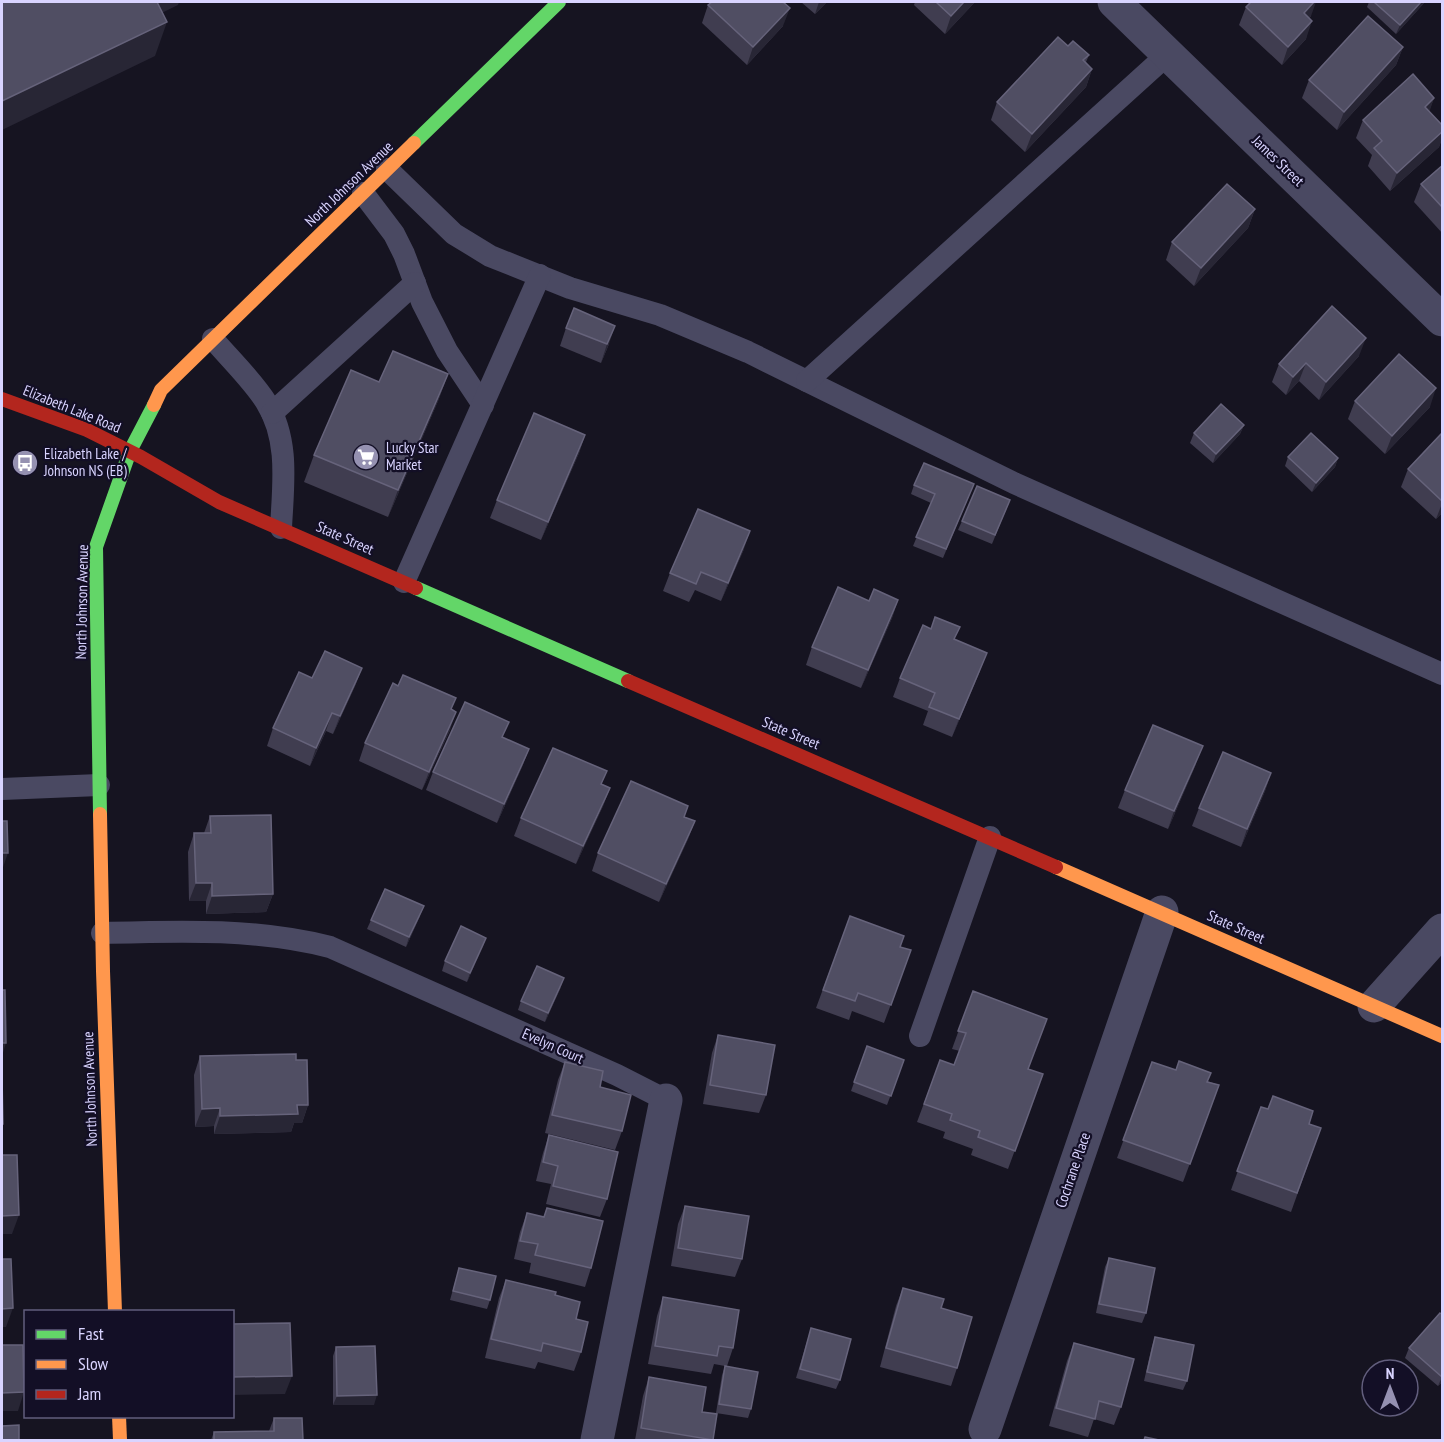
<svg xmlns="http://www.w3.org/2000/svg" width="1444" height="1442" viewBox="0 0 1444 1442" font-family="'PT Sans Narrow',sans-serif">
	<style>
		.lines { fill: none; stroke-linecap: round; stroke-linejoin: round }
		.lane { stroke: #4a4962; stroke-width: 22 }
		.street { stroke: #4a4962; stroke-width: 33 }
		.fast { stroke: #63d668; stroke-width: 14 }
		.slow { stroke: #ff974d; stroke-width: 14 }
		.jam { stroke: #b3261e; stroke-width: 14 }
		.wall { fill: #403d50 }
		.shaded-wall { fill: #282635 }
		.building { fill: #504e63; stroke: #66637b; stroke-width: 1.5 }
		.labels { text-anchor: middle; stroke-width: 4.5; stroke-linejoin: round; paint-order: stroke }
		.street-label { font-size: 15px; fill: #d9d4ff; stroke: #130f26 }
		.poi-label { font-size: 15px; fill: #d9d4ff; stroke: #130f26; text-anchor: start }
	</style>
	<rect width="100%" height="100%" fill="#161421"/>
	<g class="lines">
		<g class="lane">
			<polyline points="387,169 454,234 490,256 570,288 660,315 748,352 1014,483 1442,674"/>
			<polyline points="363,193 394,234 404,254 422,302 447,351 483,405"/>
			<path d="M213 339C230 359 253 381 266 402 290 440 283 486 281 528"/>
			<polyline points="807,381 1168,54"/>
			<polyline points="272,413 415,283"/>
			<polyline points="404,582 540,275"/>
			<polyline points="2,789 99,785"/>
			<path d="M102 933C177 931 257 928 330 947L617 1075 666 1100"/>
			<polyline points="920,1036 990,837"/>
		</g>
		<g class="street">
			<polyline points="1114,2 1442,320"/>
			<polyline points="1374,1006 1442,930"/>
			<polyline points="985,1429 1162,912"/>
			<polyline points="597,1440 666,1100"/>
		</g>
		<g class="fast">
			<polyline points="414,143 559,2"/>
			<polyline points="416,588 628,681"/>
			<polyline points="100,814 96,547 130,451 154,405"/>
		</g>
		<g class="slow">
			<polyline points="154,405 161,390 414,143"/>
			<polyline points="100,814 103,971 115,1312"/>
			<polyline points="1056,867 1442,1036"/>
			<polyline points="119,1416 120,1440"/>
		</g>
		<g class="jam">
			<polyline points="2,399 87,430 141,457 219,502 416,588"/>
			<polyline points="628,681 1056,867"/>
		</g>
	</g>
	<g class="wall">
		<polygon points="801,2 827,2 815,14"/>
		<polygon points="915,2 975,2 945,34 914,5"/>
		<polygon points="1369,2 1425,2 1396,34 1367,7"/>
		<polygon points="708,5 783,26 747,65 702,23"/>
		<polygon points="1246,7 1311,16 1309,18 1306,39 1282,65 1239,25"/>
		<polygon points="1068,46 1089,55 1086,62 1092,69 1086,87 1025,152 991,120 997,102"/>
		<polygon points="1403,47 1396,65 1337,130 1302,98 1309,80"/>
		<polygon points="1434,98 1429,111 1443,126 1443,136 1439,147 1390,191 1368,166 1372,155 1356,138 1363,120"/>
		<polygon points="1443,165 1443,234 1414,202 1421,184"/>
		<polygon points="1255,209 1248,228 1194,286 1166,260 1172,242"/>
		<polygon points="566,328 609,344 601,363 560,346"/>
		<polygon points="1359,356 1319,400 1299,381 1286,395 1272,382 1279,364"/>
		<polygon points="448,374 438,401 388,517 304,482 314,455 379,382"/>
		<polygon points="1355,401 1430,407 1385,454 1348,419"/>
		<polygon points="1244,425 1240,434 1213,463 1190,443 1194,433"/>
		<polygon points="1443,432 1443,512 1436,519 1401,487 1408,469"/>
		<polygon points="585,435 579,453 541,540 490,518 497,500"/>
		<polygon points="1288,457 1338,458 1335,467 1312,492 1285,466"/>
		<polygon points="974,484 943,558 913,546 931,503 911,494 914,485"/>
		<polygon points="1010,500 992,544 958,530 962,521"/>
		<polygon points="744,549 721,601 695,590 689,602 663,591 670,573"/>
		<polygon points="898,600 892,618 861,688 806,665 812,647 869,601"/>
		<polygon points="931,629 955,639 980,671 952,737 923,725 928,711 893,697 900,678"/>
		<polygon points="362,668 355,686 333,734 326,731 310,766 267,746 273,728 312,678"/>
		<polygon points="452,710 450,730 422,790 359,761 365,743"/>
		<polygon points="504,738 529,749 522,767 497,823 426,790 433,772"/>
		<polygon points="1196,764 1168,829 1118,808 1125,790"/>
		<polygon points="1271,773 1265,791 1241,847 1192,826 1199,808"/>
		<polygon points="602,784 610,788 603,806 576,864 514,836 521,818"/>
		<polygon points="210,816 273,894 266,912 206,914 206,901 189,901 188,852 194,833 204,833"/>
		<polygon points="684,817 695,821 688,839 659,902 592,871 598,853"/>
		<polygon points="420,916 406,947 367,929 371,920"/>
		<polygon points="850,916 900,947 911,950 884,1023 852,1011 849,1020 816,1008"/>
		<polygon points="486,938 467,982 442,971 445,961"/>
		<polygon points="561,987 545,1022 518,1010 521,1001"/>
		<polygon points="973,991 1029,1069 1043,1074 1008,1169 971,1155 973,1149 943,1138 945,1132 917,1122 940,1060 954,1065 960,1051 952,1049"/>
		<polygon points="718,1035 766,1095 759,1113 703,1104 712,1053"/>
		<polygon points="867,1046 904,1060 887,1105 851,1091"/>
		<polygon points="200,1056 296,1060 308,1105 302,1123 294,1123 291,1132 214,1134 214,1126 195,1127 194,1075"/>
		<polygon points="565,1062 600,1087 622,1131 615,1150 545,1133 558,1080"/>
		<polygon points="1152,1062 1219,1085 1183,1182 1117,1158"/>
		<polygon points="1261,1107 1321,1128 1291,1212 1231,1190"/>
		<polygon points="549,1135 607,1199 600,1217 546,1204 551,1184 536,1181 543,1153"/>
		<polygon points="685,1206 742,1259 735,1277 671,1266 678,1224"/>
		<polygon points="547,1208 591,1268 585,1287 529,1273 531,1263 514,1259 520,1232 527,1213 544,1217"/>
		<polygon points="1109,1258 1146,1313 1142,1323 1096,1313 1105,1267"/>
		<polygon points="459,1268 490,1300 487,1309 450,1300"/>
		<polygon points="506,1280 555,1295 576,1319 581,1352 574,1371 538,1362 535,1369 485,1358 499,1298"/>
		<polygon points="903,1288 941,1308 957,1368 951,1386 880,1367 896,1306"/>
		<polygon points="663,1297 733,1348 727,1366 751,1409 748,1418 716,1413 722,1375 725,1366 714,1364 711,1374 648,1364 657,1316"/>
		<polygon points="1443,1315 1443,1381 1438,1386 1405,1358 1409,1348"/>
		<polygon points="811,1328 840,1380 836,1389 796,1378"/>
		<polygon points="1155,1337 1187,1381 1183,1390 1144,1381 1152,1346"/>
		<polygon points="1074,1343 1121,1407 1114,1425 1094,1419 1088,1437 1049,1426 1067,1361"/>
		<polygon points="336,1347 374,1405 333,1405 333,1356"/>
		<polygon points="649,1377 702,1412 712,1440 635,1440 643,1396"/>
		<polygon points="274,1418 303,1440 211,1440 214,1432 269,1431"/>
	</g>
	<g class="shaded-wall">
		<polygon points="147,2 179,2 178,5 139,24"/>
		<polygon points="819,2 827,2 815,14"/>
		<polygon points="964,2 975,2 945,34 951,16"/>
		<polygon points="1314,2 1316,2 1311,16 1297,31 1304,13"/>
		<polygon points="1421,2 1425,2 1396,34 1400,25"/>
		<polygon points="790,8 783,26 747,65 753,47"/>
		<polygon points="1312,21 1306,39 1282,65 1288,47"/>
		<polygon points="167,22 155,56 2,130 2,101"/>
		<polygon points="1403,47 1396,65 1337,130 1344,112"/>
		<polygon points="1092,69 1086,87 1025,152 1032,134"/>
		<polygon points="1434,98 1428,116 1425,107"/>
		<polygon points="1443,131 1443,136 1439,147 1390,191 1397,173"/>
		<polygon points="1255,209 1248,228 1194,286 1201,268"/>
		<polygon points="615,326 609,344 601,363 607,344"/>
		<polygon points="1366,338 1359,356 1319,400 1326,382"/>
		<polygon points="1306,363 1299,381 1286,395 1293,377"/>
		<polygon points="448,374 438,401 388,517 398,490"/>
		<polygon points="1436,388 1430,407 1385,454 1392,436"/>
		<polygon points="1244,425 1240,434 1213,463 1216,454"/>
		<polygon points="585,435 579,453 541,540 548,522"/>
		<polygon points="1338,458 1335,467 1312,492 1316,483"/>
		<polygon points="1443,501 1443,512 1436,519"/>
		<polygon points="750,531 744,549 721,601 728,583"/>
		<polygon points="898,600 892,618 861,688 868,670"/>
		<polygon points="987,653 980,671 952,737 959,719"/>
		<polygon points="362,668 355,686 333,734 340,716"/>
		<polygon points="456,712 450,730 422,790 429,772"/>
		<polygon points="332,713 326,731 310,766 316,748"/>
		<polygon points="1203,746 1196,764 1168,829 1174,811"/>
		<polygon points="529,749 522,767 497,823 504,804"/>
		<polygon points="1271,773 1265,791 1241,847 1247,829"/>
		<polygon points="610,788 603,806 576,864 583,846"/>
		<polygon points="695,821 688,839 659,902 666,884"/>
		<polygon points="2,853 8,853 2,870"/>
		<polygon points="196,883 212,883 206,901 189,901"/>
		<polygon points="273,894 266,912 206,914 212,896"/>
		<polygon points="424,906 420,916 406,947 409,937"/>
		<polygon points="486,938 483,947 467,982 470,973"/>
		<polygon points="564,978 561,987 545,1022 548,1013"/>
		<polygon points="2,1043 6,1043 2,1056"/>
		<polygon points="297,1105 308,1105 302,1123 294,1123 291,1132 214,1134 220,1116"/>
		<polygon points="220,1108 214,1126 195,1127 202,1109"/>
		<polygon points="19,1215 12,1234 2,1234 2,1216"/>
		<polygon points="13,1308 6,1327 2,1327 2,1309"/>
		<polygon points="292,1376 285,1394 232,1395 232,1377"/>
		<polygon points="1443,1376 1443,1381 1438,1386 1442,1377"/>
		<polygon points="24,1392 18,1411 2,1411 2,1393"/>
		<polygon points="377,1395 374,1405 333,1405 337,1396"/>
	</g>
	<g class="building">
		<polygon points="2,2 157,2 167,22 2,101"/>
		<polygon points="712,2 783,2 790,8 753,47 708,5"/>
		<polygon points="936,2 964,2 951,16"/>
		<polygon points="1251,2 1314,2 1304,13 1312,21 1288,47 1246,7"/>
		<polygon points="1374,2 1421,2 1400,25"/>
		<polygon points="1368,16 1403,47 1344,112 1309,80"/>
		<polygon points="1058,37 1068,46 1073,41 1089,55 1083,60 1092,69 1032,134 997,102"/>
		<polygon points="1413,74 1434,98 1425,107 1443,126 1443,131 1397,173 1374,148 1382,141 1363,120"/>
		<polygon points="1443,165 1443,208 1421,184"/>
		<polygon points="1227,184 1255,209 1201,268 1172,242"/>
		<polygon points="1332,306 1366,338 1326,382 1306,363 1293,377 1279,364"/>
		<polygon points="574,308 615,326 607,344 566,328"/>
		<polygon points="393,351 448,374 398,490 314,455 351,370 379,382"/>
		<polygon points="1399,354 1436,388 1392,436 1355,401"/>
		<polygon points="1221,404 1244,425 1216,454 1194,433"/>
		<polygon points="534,413 585,435 548,522 497,500"/>
		<polygon points="1443,432 1443,501 1442,501 1408,469"/>
		<polygon points="1311,433 1338,458 1316,483 1288,457"/>
		<polygon points="924,463 974,484 946,549 916,537 935,494 914,485"/>
		<polygon points="977,486 1010,500 995,535 962,521"/>
		<polygon points="698,509 750,531 728,583 701,572 696,584 670,573"/>
		<polygon points="838,587 869,601 874,589 898,600 868,670 812,647"/>
		<polygon points="935,617 960,627 954,639 987,653 959,719 929,707 935,693 900,678 923,625 931,629"/>
		<polygon points="325,651 362,668 340,716 332,713 316,748 273,728 299,672 312,678"/>
		<polygon points="403,675 456,698 451,709 456,712 429,772 365,743 393,683 398,686"/>
		<polygon points="465,702 509,722 502,737 529,749 504,804 433,772"/>
		<polygon points="1153,725 1203,746 1174,811 1125,790"/>
		<polygon points="553,748 607,771 601,784 610,788 583,846 521,818"/>
		<polygon points="1223,752 1271,773 1247,829 1199,808"/>
		<polygon points="631,781 688,806 684,817 695,821 666,884 598,853"/>
		<polygon points="271,815 273,894 212,896 212,883 196,883 194,833 211,833 210,816"/>
		<polygon points="2,821 7,821 8,853 2,853"/>
		<polygon points="385,889 424,906 409,937 371,920"/>
		<polygon points="850,916 904,936 900,947 911,950 891,1005 858,993 855,1001 823,990"/>
		<polygon points="461,926 486,938 470,973 445,961"/>
		<polygon points="537,966 564,978 548,1013 521,1001"/>
		<polygon points="2,990 5,990 6,1043 2,1043"/>
		<polygon points="973,991 1047,1019 1028,1069 1043,1074 1015,1151 978,1137 980,1131 950,1120 952,1114 924,1104 940,1060 954,1065 966,1033 958,1031"/>
		<polygon points="718,1035 775,1045 766,1095 710,1085"/>
		<polygon points="867,1046 904,1060 891,1096 854,1082"/>
		<polygon points="296,1054 296,1060 307,1060 308,1105 297,1105 298,1114 220,1116 220,1108 202,1109 200,1056"/>
		<polygon points="1179,1061 1211,1073 1207,1082 1219,1085 1190,1164 1123,1140 1152,1062 1176,1070"/>
		<polygon points="565,1062 603,1071 600,1087 631,1095 622,1131 552,1115"/>
		<polygon points="2,1078 3,1124 2,1124"/>
		<polygon points="1273,1096 1313,1111 1309,1124 1321,1128 1297,1193 1237,1171 1261,1107 1268,1109"/>
		<polygon points="549,1135 618,1152 607,1199 553,1186 558,1166 543,1162"/>
		<polygon points="2,1155 17,1155 19,1215 2,1216"/>
		<polygon points="685,1206 749,1216 742,1259 678,1248"/>
		<polygon points="547,1208 603,1221 591,1268 535,1255 538,1244 520,1241 527,1213 544,1217"/>
		<polygon points="1109,1258 1155,1268 1146,1313 1099,1304"/>
		<polygon points="2,1259 11,1259 13,1308 2,1309"/>
		<polygon points="459,1268 496,1276 490,1300 453,1291"/>
		<polygon points="506,1280 556,1292 555,1295 580,1302 576,1319 588,1322 581,1352 543,1343 541,1351 491,1339"/>
		<polygon points="903,1288 944,1299 941,1308 972,1317 957,1368 886,1348"/>
		<polygon points="663,1297 739,1310 733,1348 719,1346 717,1356 655,1346"/>
		<polygon points="1440,1313 1443,1315 1443,1376 1442,1377 1409,1348"/>
		<polygon points="290,1323 292,1376 232,1377 232,1324"/>
		<polygon points="811,1328 851,1339 840,1380 800,1369"/>
		<polygon points="1155,1337 1194,1345 1187,1381 1147,1372"/>
		<polygon points="1074,1343 1134,1359 1121,1407 1099,1401 1095,1419 1056,1408"/>
		<polygon points="2,1345 23,1345 24,1392 2,1393"/>
		<polygon points="375,1346 377,1395 337,1396 336,1347"/>
		<polygon points="725,1366 758,1372 751,1409 719,1404"/>
		<polygon points="649,1377 706,1387 702,1412 717,1414 713,1440 641,1428"/>
		<polygon points="274,1418 302,1418 303,1440 214,1440 214,1432 274,1431"/>
		<polygon points="19,1425 19,1440 2,1440 2,1426"/>
		<polygon points="1145,1437 1159,1440 1144,1440"/>
	</g>
	<defs>
		<g id="supermarket-disc" transform="scale(1.35)"><circle r="9.5" fill="#9591b1" stroke="#130f26"/><path d="M-6-5.5h2.5l.6 2H6L4.5 2H-2.5L-4.4-4H-6ZM-1.5 3.2a1.3 1.3 0 1 0 .1 0ZM3 3.2a1.3 1.3 0 1 0 .1 0Z" fill="#fff"/></g>
		<g id="bus-disc" transform="scale(1.35)"><circle r="9.5" fill="#9591b1" stroke="#130f26"/><path d="M-5-6H5V4H4V6H2V4H-2V6H-4V4H-5ZM-3.5-4V0h7V-4ZM-3.5 1.2v1.5H-2V1.2ZM2 1.2v1.5H3.5V1.2Z" fill="#fff"/></g>
	</defs>
	<g fill-rule="evenodd">
		<use href="#supermarket-disc" x="366" y="457"/>
		<use href="#bus-disc" x="25" y="463"/>
	</g>
	<g class="labels">
		<g class="street-label">
			<text transform="translate(1278 161) rotate(44)" y="5">James Street</text>
			<text transform="translate(349 184) rotate(-44)" y="5">North Johnson Avenue</text>
			<text transform="translate(72 409) rotate(22)" y="5">Elizabeth Lake Road</text>
			<text transform="translate(345 538) rotate(24)" y="5">State Street</text>
			<text transform="translate(82 602) rotate(-89)" y="5">North Johnson Avenue</text>
			<text transform="translate(791 733) rotate(23)" y="5">State Street</text>
			<text transform="translate(1236 927) rotate(24)" y="5">State Street</text>
			<text transform="translate(553 1046) rotate(24)" y="5">Evelyn Court</text>
			<text transform="translate(90 1089) rotate(-92)" y="5">North Johnson Avenue</text>
			<text transform="translate(1073 1170) rotate(-71)" y="5">Cochrane Place</text>
		</g>
		<g class="poi-label">
			<text x="386" y="453">Lucky Star<tspan x="386" dy="17">Market</tspan></text>
			<text x="44" y="459">Elizabeth Lake /<tspan x="44" dy="17">Johnson NS (EB)</tspan></text>
		</g>
	</g>
	<rect width="1444" height="1442" fill="none" stroke="#d9d4ff" stroke-width="6"/>
	<rect x="24" y="1310" width="210" height="108" fill="#130f26" stroke="#625e7d" stroke-width="1.5"/>
	<rect x="36" y="1330" width="30" height="9" fill="#63d668" stroke="#625e7d" stroke-width="1.5"/>
	<text x="78" y="1340" font-size="18" fill="#d9d4ff">Fast</text>
	<rect x="36" y="1360" width="30" height="9" fill="#ff974d" stroke="#625e7d" stroke-width="1.5"/>
	<text x="78" y="1370" font-size="18" fill="#d9d4ff">Slow</text>
	<rect x="36" y="1390" width="30" height="9" fill="#b3261e" stroke="#625e7d" stroke-width="1.5"/>
	<text x="78" y="1400" font-size="18" fill="#d9d4ff">Jam</text>
	<g transform="translate(1390 1388)"><circle r="28" fill="#130f26" stroke="#625e7d" stroke-width="1.5"/>
	<path d="M0-4.5L10 22L0 15L-10 22Z" fill="#9591b1"/>
	<text y="-9" font-size="16" font-weight="bold" text-anchor="middle" fill="#d9d4ff">N</text>
	</g>
</svg>
